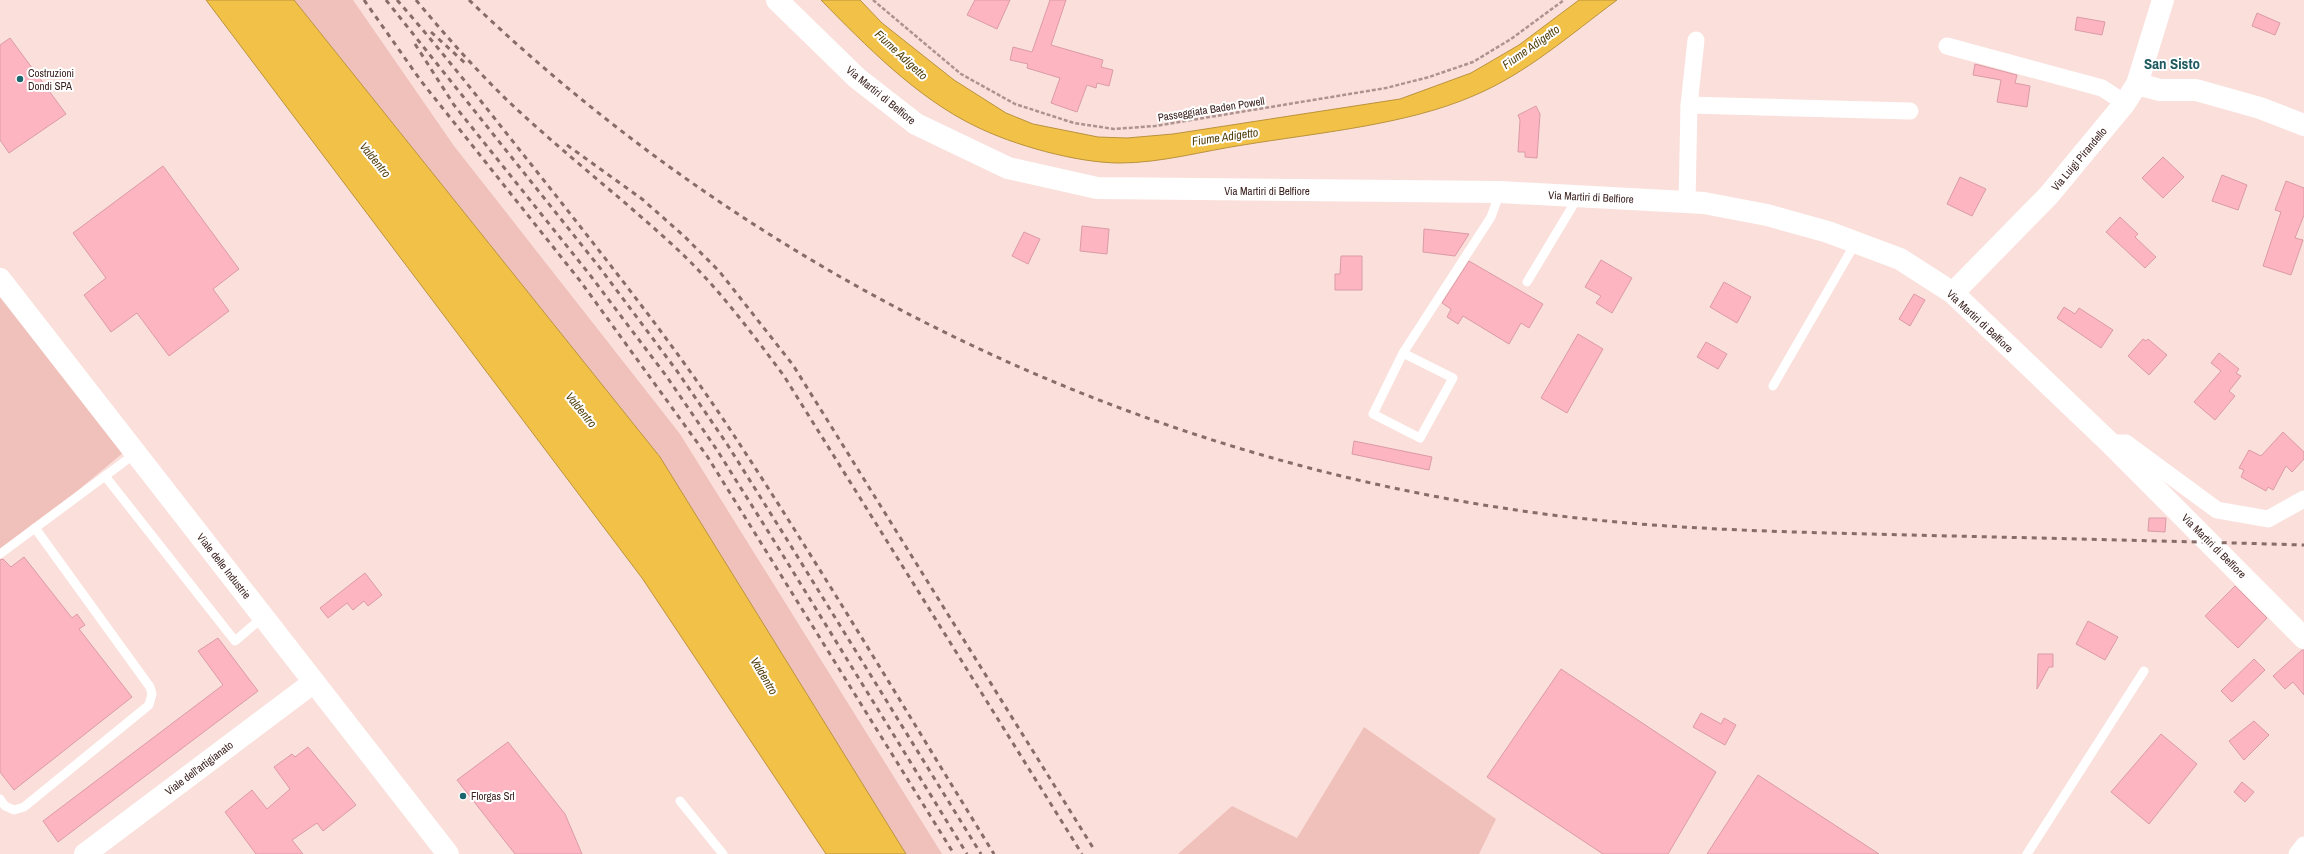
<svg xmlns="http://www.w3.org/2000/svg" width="2304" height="854" viewBox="0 0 2304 854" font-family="'Archivo Narrow',sans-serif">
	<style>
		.green { fill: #f0c0ba }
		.water { fill: #f2c248; stroke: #bb923c }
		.building { fill: #feb5c2; stroke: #da9ba6 }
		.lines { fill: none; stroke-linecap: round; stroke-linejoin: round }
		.path { stroke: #ad938f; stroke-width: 2.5; stroke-dasharray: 4 2; stroke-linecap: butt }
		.lane { stroke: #fff; stroke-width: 9 }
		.street { stroke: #fff; stroke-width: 17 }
		.secondary { stroke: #fff; stroke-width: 22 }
		.rail { stroke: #876d69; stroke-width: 3; stroke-dasharray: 5 5; stroke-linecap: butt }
		.poi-dot { fill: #1a666f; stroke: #fff; stroke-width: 1.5 }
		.labels { text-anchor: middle; stroke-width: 4; stroke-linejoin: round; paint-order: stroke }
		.poi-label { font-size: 11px; fill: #3c2320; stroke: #fff; text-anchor: start }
		.street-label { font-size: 11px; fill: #3c2320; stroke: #fff }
		.water-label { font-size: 12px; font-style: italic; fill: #523f0c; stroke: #fff }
		.district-label { font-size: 15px; font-weight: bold; fill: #205a61; stroke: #fff }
	</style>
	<rect width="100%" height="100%" fill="#fadfdb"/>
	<g class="green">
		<polygon points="294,0 353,0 454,146 680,434 942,854 906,854 660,457"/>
		<polygon points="0,292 124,452 0,555"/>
		<polygon points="1364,727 1496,819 1479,854 1178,854 1232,806 1297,838"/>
	</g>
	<g class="water">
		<polygon points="206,0 294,0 660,457 906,854 826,854 642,578"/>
		<path d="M821 0H860L882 23 954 80 1006 113 1033 124 1098 137 1127 138 1173 134 1400 99 1471 73 1519 45 1579 0H1617C1571 34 1526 74 1473 96 1406 125 1316 133 1243 145 1203 151 1161 163 1120 163 1077 163 1013 145 975 126 917 98 865 45 821 0Z"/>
	</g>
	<g class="building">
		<polygon points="975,0 1010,0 997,29 967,15"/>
		<polygon points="1050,0 1066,0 1051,45 1103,60 1101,67 1113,70 1109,86 1097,83 1096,88 1087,85 1077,112 1051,103 1060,78 1027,68 1028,64 1010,60 1013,47 1032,52"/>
		<polygon points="2257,13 2280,23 2275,35 2252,26"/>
		<polygon points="2077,17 2105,22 2102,35 2075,30"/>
		<polygon points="10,38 66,114 9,153 0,140 0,45"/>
		<polygon points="1975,64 2017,75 2015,83 2030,86 2027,107 1997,102 2001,80 1973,75"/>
		<polygon points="1536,106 1540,114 1537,158 1525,157 1525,152 1518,152 1520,120 1518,115"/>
		<polygon points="2163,157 2184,177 2163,198 2142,178"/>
		<polygon points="163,166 239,269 213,289 229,311 169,356 137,313 111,332 84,295 106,278 73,233"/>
		<polygon points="2222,175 2247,185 2238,210 2212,201"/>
		<polygon points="1960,177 1986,189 1972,216 1947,204"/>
		<polygon points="2286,181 2304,188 2304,215 2295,238 2303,240 2291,275 2263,266 2281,212 2275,210"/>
		<polygon points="2120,217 2138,234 2135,237 2156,257 2145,268 2106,232"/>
		<polygon points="1082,226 1109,229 1107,254 1080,251"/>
		<polygon points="1424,229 1469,234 1455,256 1423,252"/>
		<polygon points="1024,232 1040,239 1028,264 1012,256"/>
		<polygon points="1341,256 1362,256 1362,290 1335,290 1335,274 1340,274"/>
		<polygon points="1601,260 1632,278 1612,313 1596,303 1601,296 1585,287"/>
		<polygon points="1469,261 1543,304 1529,328 1521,323 1509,344 1463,316 1458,324 1447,317 1451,309 1442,303"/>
		<polygon points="1724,282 1751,297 1737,323 1710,307"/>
		<polygon points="1914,294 1925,300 1910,326 1899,319"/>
		<polygon points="2064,307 2075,314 2079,308 2113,330 2101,348 2057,318"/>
		<polygon points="1578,334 1603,349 1567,413 1541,398"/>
		<polygon points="2143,339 2146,341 2148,339 2167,355 2149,375 2128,356"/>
		<polygon points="1706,342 1727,354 1718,369 1697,357"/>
		<polygon points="2219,353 2239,369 2236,373 2241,376 2229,391 2235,396 2215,420 2194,402 2221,371 2211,363"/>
		<polygon points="2283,432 2304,452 2304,459 2292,472 2286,466 2273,490 2268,487 2266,491 2241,477 2244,470 2239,468 2249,450 2261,456"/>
		<polygon points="1354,441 1432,457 1429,470 1352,454"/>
		<polygon points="2149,518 2166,518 2165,532 2148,531"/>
		<polygon points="24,557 72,618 77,614 85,625 79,629 132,697 14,790 0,772 0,560 3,559 11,567"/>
		<polygon points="365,573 382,595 368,606 364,601 353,610 347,603 328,618 320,608"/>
		<polygon points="2235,586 2267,618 2238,648 2205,616"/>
		<polygon points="2088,621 2118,637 2105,660 2076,644"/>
		<polygon points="218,638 258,691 58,842 43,821 223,685 198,651"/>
		<polygon points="2302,650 2304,650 2304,695 2293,682 2285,689 2273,676"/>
		<polygon points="2038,654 2053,654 2053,667 2049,667 2037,689"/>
		<polygon points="2254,659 2265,670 2232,702 2221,691"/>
		<polygon points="1561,669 1716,772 1668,854 1603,854 1487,777"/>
		<polygon points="1701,713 1721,724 1724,718 1736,725 1725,745 1693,727"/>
		<polygon points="2254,721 2269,735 2244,760 2229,741"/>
		<polygon points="2161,734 2197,764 2149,824 2111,792"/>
		<polygon points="508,742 565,814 582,854 515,854 457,780"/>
		<polygon points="308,747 356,805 323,831 317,823 292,840 303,854 256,854 225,812 252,790 267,809 290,789 274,767 292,754 295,757"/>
		<polygon points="1758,775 1879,854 1707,854"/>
		<polygon points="2242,782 2254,792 2245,802 2234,792"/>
	</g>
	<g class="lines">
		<polyline class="path" points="873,0 961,74 1015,104 1074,123 1114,129 1155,126 1386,88 1429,77 1473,62 1511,39 1564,0"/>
		<g class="lane">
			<polyline points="1527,282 1578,197"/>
			<polyline points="1403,353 1453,378 1420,438 1373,414 1403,353 1491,217 1500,192"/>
			<polyline points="1773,386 1856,242"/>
			<polyline points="105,476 235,641 263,617"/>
			<polyline points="0,554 136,453"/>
			<polyline points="0,799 5,806 14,810 24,807 149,705 152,694 150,687 35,528"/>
			<polyline points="680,801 723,854"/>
			<polyline points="2027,854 2144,671"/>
		</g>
		<g class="street">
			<polyline points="1947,46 2102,88 2125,103"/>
			<polyline points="1689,105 1910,111"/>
			<polyline points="1687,202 1689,105 1696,40"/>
			<polyline points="2110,443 2126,443 2217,510 2268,519 2304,499"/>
			<polyline points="2297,854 2304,845"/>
		</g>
		<g class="secondary">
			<polyline points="777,0 857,78 916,124 1008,168 1097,188 1500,192 1704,203 1767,215 1828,232 1900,259 1953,293 2110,443 2304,638"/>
			<polyline points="2137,84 2160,90 2196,90 2260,108 2304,125"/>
			<polyline points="0,279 448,854"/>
			<polyline points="1953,293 2049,195 2125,103 2137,84 2163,0"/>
			<polyline points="85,854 314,682"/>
		</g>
		<g class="rail">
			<polyline points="364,0 421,81 581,282 707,456 954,854"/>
			<polyline points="386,0 600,268 677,371 727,444 786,538 981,854"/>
			<path d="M397 0C449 59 497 122 546 183 612 267 679 351 737 440 826 576 909 716 994 854"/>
			<path d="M416 0C445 35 475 69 508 101 562 152 622 198 677 249 717 286 751 332 784 376L1082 854"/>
			<path d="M469 0C765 283 1146 463 1552 515 1670 530 1789 532 1908 535 2040 538 2172 541 2304 545"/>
			<polyline points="431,32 465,63"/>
			<polyline points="415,44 454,105 590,275 667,377 717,450 776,544 967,854"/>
			<polyline points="567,145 642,199 684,236 719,271 793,365 1095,851"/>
		</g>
	</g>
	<g class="poi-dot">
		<circle cx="20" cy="79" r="4"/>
		<circle cx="463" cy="796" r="4"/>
	</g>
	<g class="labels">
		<g class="poi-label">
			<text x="28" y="77">Costruzioni<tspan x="28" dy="13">Dondi SPA</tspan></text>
			<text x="471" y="800">Florgas Srl</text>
		</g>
		<g class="street-label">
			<text transform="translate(881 95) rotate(39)" y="4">Via Martiri di Belfiore</text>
			<text transform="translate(1211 109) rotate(-9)" y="4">Passeggiata Baden Powell</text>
			<text transform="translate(2079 159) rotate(-50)" y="4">Via Luigi Pirandello</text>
			<text x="1267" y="195">Via Martiri di Belfiore</text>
			<text transform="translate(1591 197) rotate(3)" y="4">Via Martiri di Belfiore</text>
			<text transform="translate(1980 321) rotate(43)" y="4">Via Martiri di Belfiore</text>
			<text transform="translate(2214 546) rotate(45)" y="4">Via Martiri di Belfiore</text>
			<text transform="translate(224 566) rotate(52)" y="4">Viale delle Industrie</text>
			<text transform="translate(199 768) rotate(-37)" y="4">Viale dell'artigianato</text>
		</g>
		<g class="water-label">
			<text transform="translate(1531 47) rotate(-35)" y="4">Fiume Adigetto</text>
			<text transform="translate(901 55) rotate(43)" y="4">Fiume Adigetto</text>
			<text transform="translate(1225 137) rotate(-8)" y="4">Fiume Adigetto</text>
			<text transform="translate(375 160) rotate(51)" y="4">Valdentro</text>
			<text transform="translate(581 410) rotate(51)" y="4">Valdentro</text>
			<text transform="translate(764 676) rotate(59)" y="4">Valdentro</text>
		</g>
		<g class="district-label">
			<text x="2172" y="69">San Sisto</text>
		</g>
	</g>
</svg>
